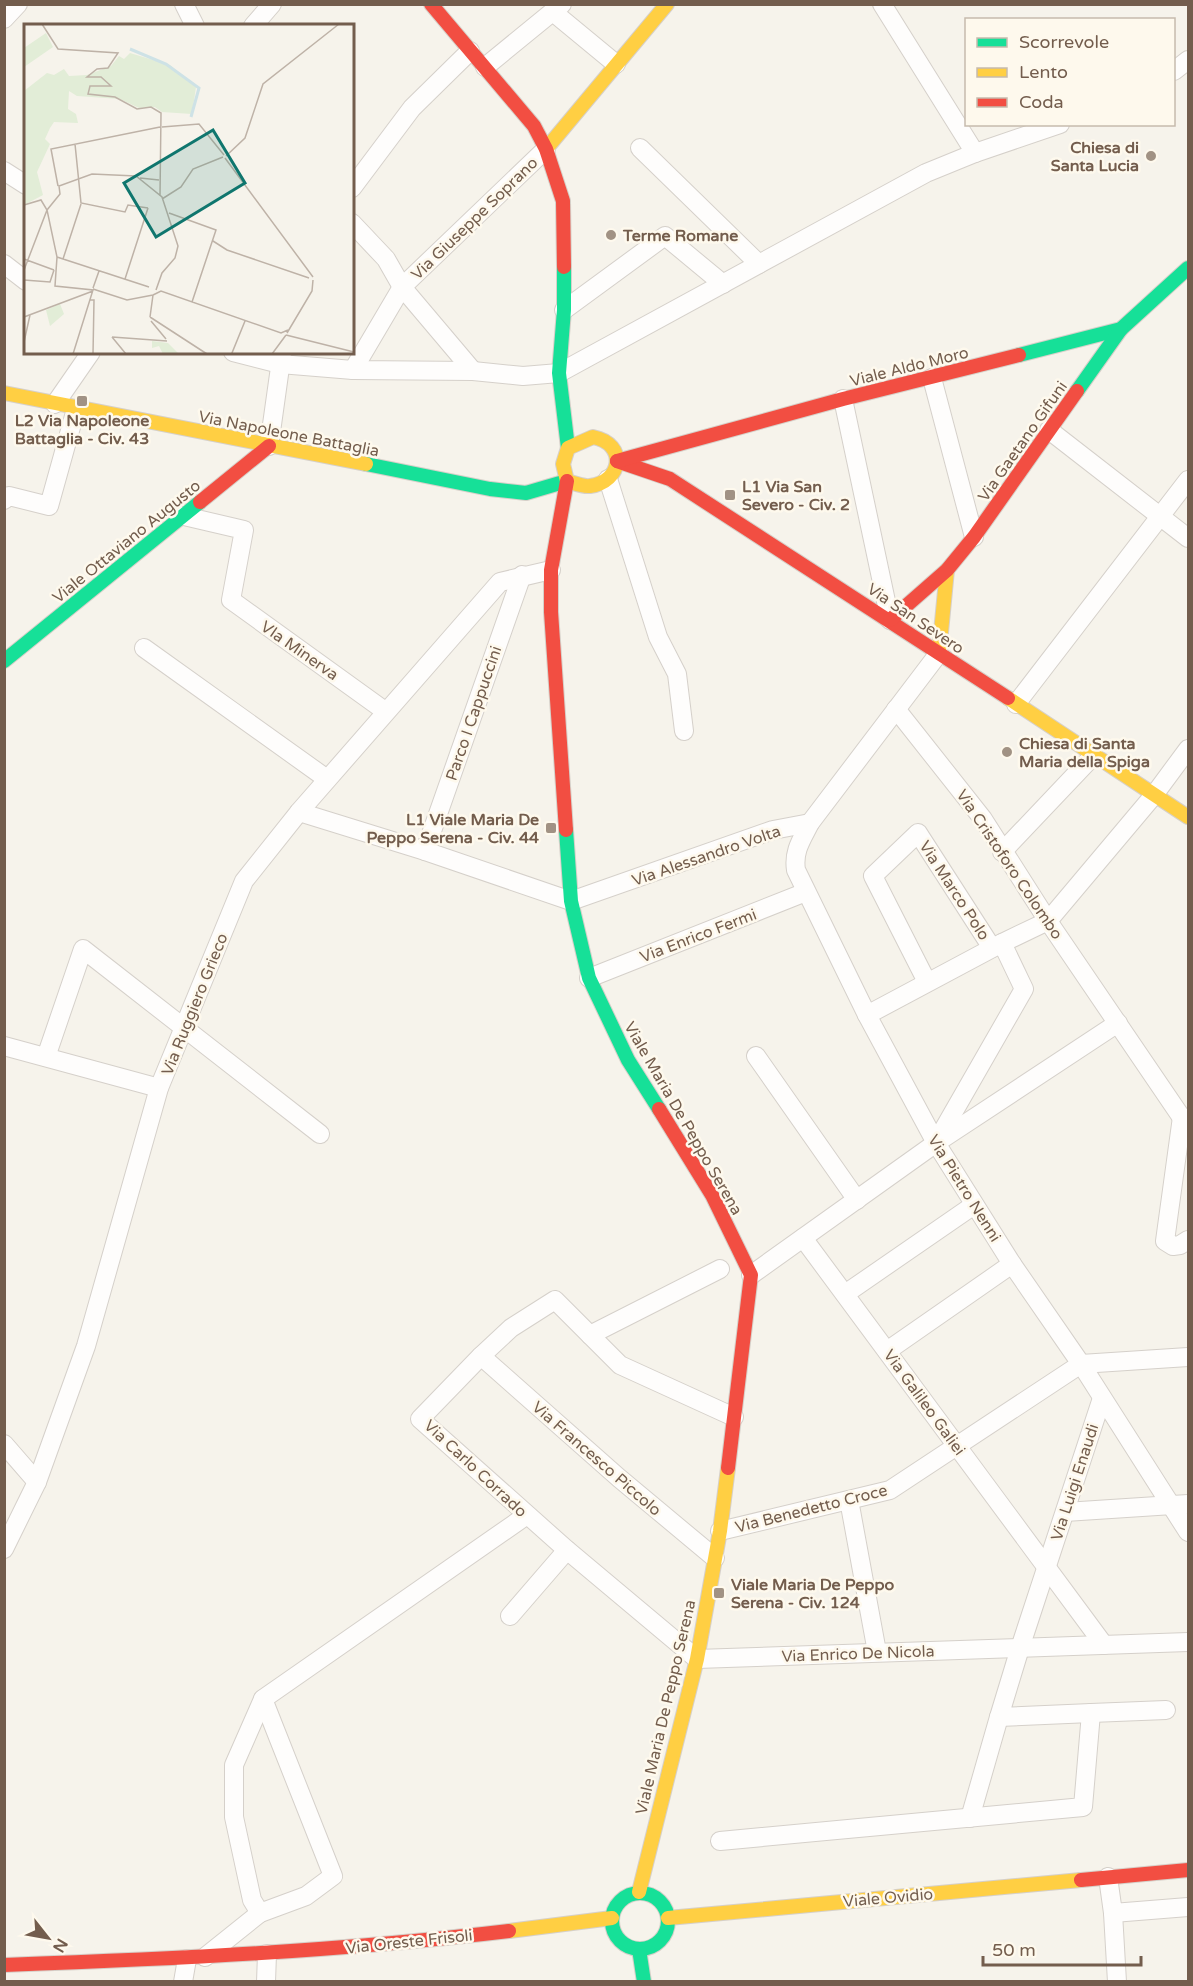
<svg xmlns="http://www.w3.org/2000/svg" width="1193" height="1986" viewBox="0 0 1193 1986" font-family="'Varela Round',sans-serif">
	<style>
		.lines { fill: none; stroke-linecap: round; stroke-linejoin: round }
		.street-casing { stroke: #d5d0ca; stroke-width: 20 }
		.fast-casing { stroke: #d6d0c9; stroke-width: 16 }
		.slow-casing { stroke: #d6d0c9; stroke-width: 16 }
		.jam-casing { stroke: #d6d0c9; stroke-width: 16 }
		.street { stroke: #fefdfc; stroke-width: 18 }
		.fast { stroke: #16e098; stroke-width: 14 }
		.slow { stroke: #ffcf43; stroke-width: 14 }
		.jam { stroke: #f24e42; stroke-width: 14 }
		.poi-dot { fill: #a19284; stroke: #fef9ed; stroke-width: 2 }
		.labels { text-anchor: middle; stroke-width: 5; stroke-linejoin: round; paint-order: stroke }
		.poi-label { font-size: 16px; font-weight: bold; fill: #735d4d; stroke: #fef9ed; text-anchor: start }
		.street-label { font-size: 16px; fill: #735d4d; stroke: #fef9ed }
		.inset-river { fill: none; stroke: #cee2e6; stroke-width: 3 }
		.inset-road { fill: none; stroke: #beb2a7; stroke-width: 1.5 }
		.view { fill: #0f766e; fill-opacity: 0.15; stroke: #0f766e; stroke-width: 3 }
		.inset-edge { fill: none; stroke: #735d4d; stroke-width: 3 }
	</style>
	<rect width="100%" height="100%" fill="#f6f3eb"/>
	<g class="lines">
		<g class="street-casing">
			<g id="street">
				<polyline points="184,4 195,26"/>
				<polyline points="882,4 975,153"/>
				<polyline points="553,12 616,64"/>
				<polyline points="4,19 18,4"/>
				<polyline points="253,26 272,4"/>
				<polyline points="485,67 562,4"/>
				<polyline points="1174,71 1188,60"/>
				<polyline points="640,148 759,264"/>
				<polyline points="4,171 26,185"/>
				<polyline points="352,188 412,108 470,51"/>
				<polyline points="352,223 386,259 402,287 473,371"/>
				<polyline points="4,264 26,281"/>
				<polyline points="564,310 665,236 723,284"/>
				<polyline points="233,352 280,364 353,370 473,371 523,376 559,373 926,173 975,153 1060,124"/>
				<polyline points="353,370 402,287 546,149"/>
				<polyline points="932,378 974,537"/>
				<polyline points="843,399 890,620"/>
				<polyline points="55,404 91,352"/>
				<polyline points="1049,430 1188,538"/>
				<polyline points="269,446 282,353"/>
				<polyline points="608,479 658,637 677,674 684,731"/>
				<polyline points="4,500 9,496 49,506 76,409"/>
				<polyline points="184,516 244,530 231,600 385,711"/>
				<polyline points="144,648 327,779"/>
				<path d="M939 653 810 823C802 839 793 851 796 870L867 1015 936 1143 1012 1264 1081 1364 1188 1532"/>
				<polyline points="1016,704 1188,480"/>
				<polyline points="896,709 983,819 1048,921 1188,1127"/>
				<polyline points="299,812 425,851 571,901 773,830 810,823"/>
				<polyline points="425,851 522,575"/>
				<polyline points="1002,852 1094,755"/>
				<polyline points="589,978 806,892"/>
				<polyline points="927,982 873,876 918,833 992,948"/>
				<polyline points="867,1015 1002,943 1048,921 1154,795 1188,749"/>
				<polyline points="4,1046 159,1088"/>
				<polyline points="756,1056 857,1200"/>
				<polyline points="46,1057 83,949 320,1134"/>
				<polyline points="1182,1117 1165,1241 1173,1246 1180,1245 1188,1240"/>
				<polyline points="938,1139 1024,989 1002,943"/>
				<polyline points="803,1238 1104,1645"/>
				<polyline points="751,1275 936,1143 1118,1023"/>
				<polyline points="845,1294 974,1205"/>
				<polyline points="590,1335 720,1269"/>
				<polyline points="887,1351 1012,1264"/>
				<polyline points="481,1356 619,1478 715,1558"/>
				<polyline points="734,1417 620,1365 555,1300 511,1328 481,1356 420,1419 567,1550 697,1659 1188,1642"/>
				<polyline points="4,1444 37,1482"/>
				<polyline points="849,1500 877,1652"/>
				<polyline points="1065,1512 1188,1504"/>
				<polyline points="720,1531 890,1490 1081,1364 1188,1357"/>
				<polyline points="4,1549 37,1482 86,1346 159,1088 244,881 299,812 500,582 551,570"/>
				<polyline points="510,1616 567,1550"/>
				<polyline points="1091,1713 1166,1710"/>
				<polyline points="970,1818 999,1717"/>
				<polyline points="720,1841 1083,1807 1091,1713 999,1717 1020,1648 1102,1398"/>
				<polyline points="1108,1877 1113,1913 1188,1907"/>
				<polyline points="260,1913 306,1896 333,1876 263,1699"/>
				<polyline points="1113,1913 1117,1982"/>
				<polyline points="205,1957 260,1913 252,1900 234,1817 234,1765 263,1699 527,1515"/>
				<polyline points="183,1982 187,1959"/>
				<polyline points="266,1982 267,1954"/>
			</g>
		</g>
		<g class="fast-casing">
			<g id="fast">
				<polyline points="564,267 564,310 559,373 568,448"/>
				<polyline points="1019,355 1121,329 1188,268"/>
				<polyline points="1077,391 1121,329"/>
				<polyline points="366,464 490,489 526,493 567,481"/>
				<polyline points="4,661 200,502"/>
				<polyline points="566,830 571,901 589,978 628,1060 659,1109"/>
				<circle cx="640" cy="1921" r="28"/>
				<polyline points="639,1949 644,1982"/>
			</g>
		</g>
		<g class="slow-casing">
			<g id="slow">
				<polyline points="546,149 667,4"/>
				<polyline points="4,393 366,464"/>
				<path d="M593 437C628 444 622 482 590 486 583 487 574 483 567 481L563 464 568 448Z"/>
				<polyline points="939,653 947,570"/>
				<polyline points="1008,698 1188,817"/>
				<polyline points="639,1892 697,1659 720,1531 728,1468"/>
				<polyline points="668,1918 1081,1880"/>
				<polyline points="509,1931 612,1918"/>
			</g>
		</g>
		<g class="jam-casing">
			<g id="jam">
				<polyline points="431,4 534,126 546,149 563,201 564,267"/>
				<polyline points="617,461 670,479 1008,698"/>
				<polyline points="617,461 843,399 1019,355"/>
				<polyline points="200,502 269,446"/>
				<polyline points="890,620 947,570 974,537 1077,391"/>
				<polyline points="566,830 551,612 551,570 567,481"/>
				<polyline points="659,1109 712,1195 751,1275 728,1468"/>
				<polyline points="1081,1880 1188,1870"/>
				<path d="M4 1965C174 1959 341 1951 509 1931"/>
			</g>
		</g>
		<use href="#street" class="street"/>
		<use href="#fast" class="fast"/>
		<use href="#slow" class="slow"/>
		<use href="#jam" class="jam"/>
	</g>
	<g class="poi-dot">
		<circle cx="1151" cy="156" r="6"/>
		<circle cx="611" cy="235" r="6"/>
		<rect x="76" y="395" width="12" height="12" rx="3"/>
		<rect x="724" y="489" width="12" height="12" rx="3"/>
		<circle cx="1007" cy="752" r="6"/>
		<rect x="545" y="822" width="12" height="12" rx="3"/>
		<rect x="713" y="1587" width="12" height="12" rx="3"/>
	</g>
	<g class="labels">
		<g class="poi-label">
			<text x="1139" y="153" text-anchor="end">Chiesa di<tspan x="1139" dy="18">Santa Lucia</tspan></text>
			<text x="623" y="241">Terme Romane</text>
			<text x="82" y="426" text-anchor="middle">L2 Via Napoleone<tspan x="82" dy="18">Battaglia - Civ. 43</tspan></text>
			<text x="742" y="492">L1 Via San<tspan x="742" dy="18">Severo - Civ. 2</tspan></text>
			<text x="1019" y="749">Chiesa di Santa<tspan x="1019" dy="18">Maria della Spiga</tspan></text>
			<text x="539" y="825" text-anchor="end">L1 Viale Maria De<tspan x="539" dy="18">Peppo Serena - Civ. 44</tspan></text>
			<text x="731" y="1590">Viale Maria De Peppo<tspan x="731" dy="18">Serena - Civ. 124</tspan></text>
		</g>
		<g class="street-label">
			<text transform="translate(474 218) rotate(-44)" y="6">Via Giuseppe Soprano</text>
			<text transform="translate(909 366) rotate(-14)" y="6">Viale Aldo Moro</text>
			<text transform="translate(289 433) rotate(11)" y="6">Via Napoleone Battaglia</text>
			<text transform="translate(1022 441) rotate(-55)" y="6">Via Gaetano Gifuni</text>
			<text transform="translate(126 541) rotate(-39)" y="6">Viale Ottaviano Augusto</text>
			<text transform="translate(916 618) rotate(34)" y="6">Via San Severo</text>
			<text transform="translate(300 650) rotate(35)" y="6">VIa Minerva</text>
			<text transform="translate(473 713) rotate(-71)" y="6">Parco I Cappuccini</text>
			<text transform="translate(706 855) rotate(-19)" y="6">Via Alessandro Volta</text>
			<text transform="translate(1010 864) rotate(56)" y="6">Via Cristoforo Colombo</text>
			<text transform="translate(955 890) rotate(57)" y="6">Via Marco Polo</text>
			<text transform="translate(698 935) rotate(-21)" y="6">Via Enrico Fermi</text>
			<text transform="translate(194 1004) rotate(-68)" y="6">Via Ruggiero Grieco</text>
			<text transform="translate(684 1118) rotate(60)" y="6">Viale Maria De Peppo Serena</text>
			<text transform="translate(965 1188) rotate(58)" y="6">Via Pietro Nenni</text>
			<text transform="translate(925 1402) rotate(54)" y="6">Via Galileo Galiei</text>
			<text transform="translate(597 1458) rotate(41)" y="6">Via Francesco Piccolo</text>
			<text transform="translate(476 1468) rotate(43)" y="6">Via Carlo Corrado</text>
			<text transform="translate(1074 1482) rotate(-72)" y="6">Via Luigi Enaudi</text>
			<text transform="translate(811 1508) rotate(-14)" y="6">Via Benedetto Croce</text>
			<text transform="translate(858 1653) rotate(-2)" y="6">Via Enrico De Nicola</text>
			<text transform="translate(665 1707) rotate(-77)" y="6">Viale Maria De Peppo Serena</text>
			<text transform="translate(888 1897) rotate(-5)" y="6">Viale Ovidio</text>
			<text transform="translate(409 1941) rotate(-6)" y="6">Via Oreste Frisoli</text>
		</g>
	</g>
	<g transform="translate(24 24)">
		<rect width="330" height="330" fill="#f6f3eb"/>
		<path d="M22 9 29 23 0 43V24ZM106 29 146 41 172 63 168 90 138 88 131 83 115 84 96 75 53 72 45 67 44 85 52 90 54 99 30 98 26 104 21 115 26 120 13 148 19 171 0 181V67L23 49 30 51 40 45 45 52 63 51 87 42 95 32 100 35ZM36 280 40 290 26 302 22 286ZM128 317 144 319 155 330H139L135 322 128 324Z" fill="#e2edd7"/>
		<path class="inset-river" d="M106 25 142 40 175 64 167 93"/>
		<path class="inset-road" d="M18 0 34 25 94 29 84 44 73 45 63 53H77L87 62H66L64 70 91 73 113 85 127 83 137 89 136 172M138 103 175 100 200 131M51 120 57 179 101 188 104 181 124 184M202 132 221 114 239 60 315 0M201 134 289 253M116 154 135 156M34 162 27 125 136 103M138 175 157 163 169 145 199 133M0 181 17 176 23 186 0 246M145 189 192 206 168 278M189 217 203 226 285 254M33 233 125 263M0 235 30 246M39 235 57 180M101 255 124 184M0 256 26 258 30 246M69 264 75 247M69 265 103 276 129 271M129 271 137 267 257 309 264 306M66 276H70L69 330M0 293 69 267M126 293 183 330M126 293 129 271M127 297 142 315M263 309 288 267 289 256M262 311 330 328M88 313 143 317M88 313 102 330M0 318 6 291M49 330 69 266 31 262 33 233 23 186 36 170 35 162 68 150 112 152 138 173 154 222 151 234 138 249 132 266M210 330 208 329 221 297M248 330 262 311"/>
		<path class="view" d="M189 106 221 159 132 213 100 159Z"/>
		<rect width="330" height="330" class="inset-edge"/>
	</g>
	<rect width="1193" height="1986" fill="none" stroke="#735d4d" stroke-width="12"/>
	<rect x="965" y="18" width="210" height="108" fill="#fef9ed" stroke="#c6bbad" stroke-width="1.5"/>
	<rect x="977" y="38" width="30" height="9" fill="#16e098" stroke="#c6bbad" stroke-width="1.5"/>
	<text x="1019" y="48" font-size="18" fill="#735d4d">Scorrevole</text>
	<rect x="977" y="68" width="30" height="9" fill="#ffcf43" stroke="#c6bbad" stroke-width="1.5"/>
	<text x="1019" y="78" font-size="18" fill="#735d4d">Lento</text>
	<rect x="977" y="98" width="30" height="9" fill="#f24e42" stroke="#c6bbad" stroke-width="1.5"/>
	<text x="1019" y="108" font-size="18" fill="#735d4d">Coda</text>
	<g transform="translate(48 1938) rotate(121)" stroke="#fef9ed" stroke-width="4.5" paint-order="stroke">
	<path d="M0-4.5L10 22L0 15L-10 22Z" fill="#735d4d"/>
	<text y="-9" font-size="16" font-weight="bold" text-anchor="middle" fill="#735d4d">N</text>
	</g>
	<path d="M983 1956v9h158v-9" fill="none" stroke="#735d4d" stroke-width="3"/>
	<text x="992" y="1956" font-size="18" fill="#735d4d" stroke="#fef9ed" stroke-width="4.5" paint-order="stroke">50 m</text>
</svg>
